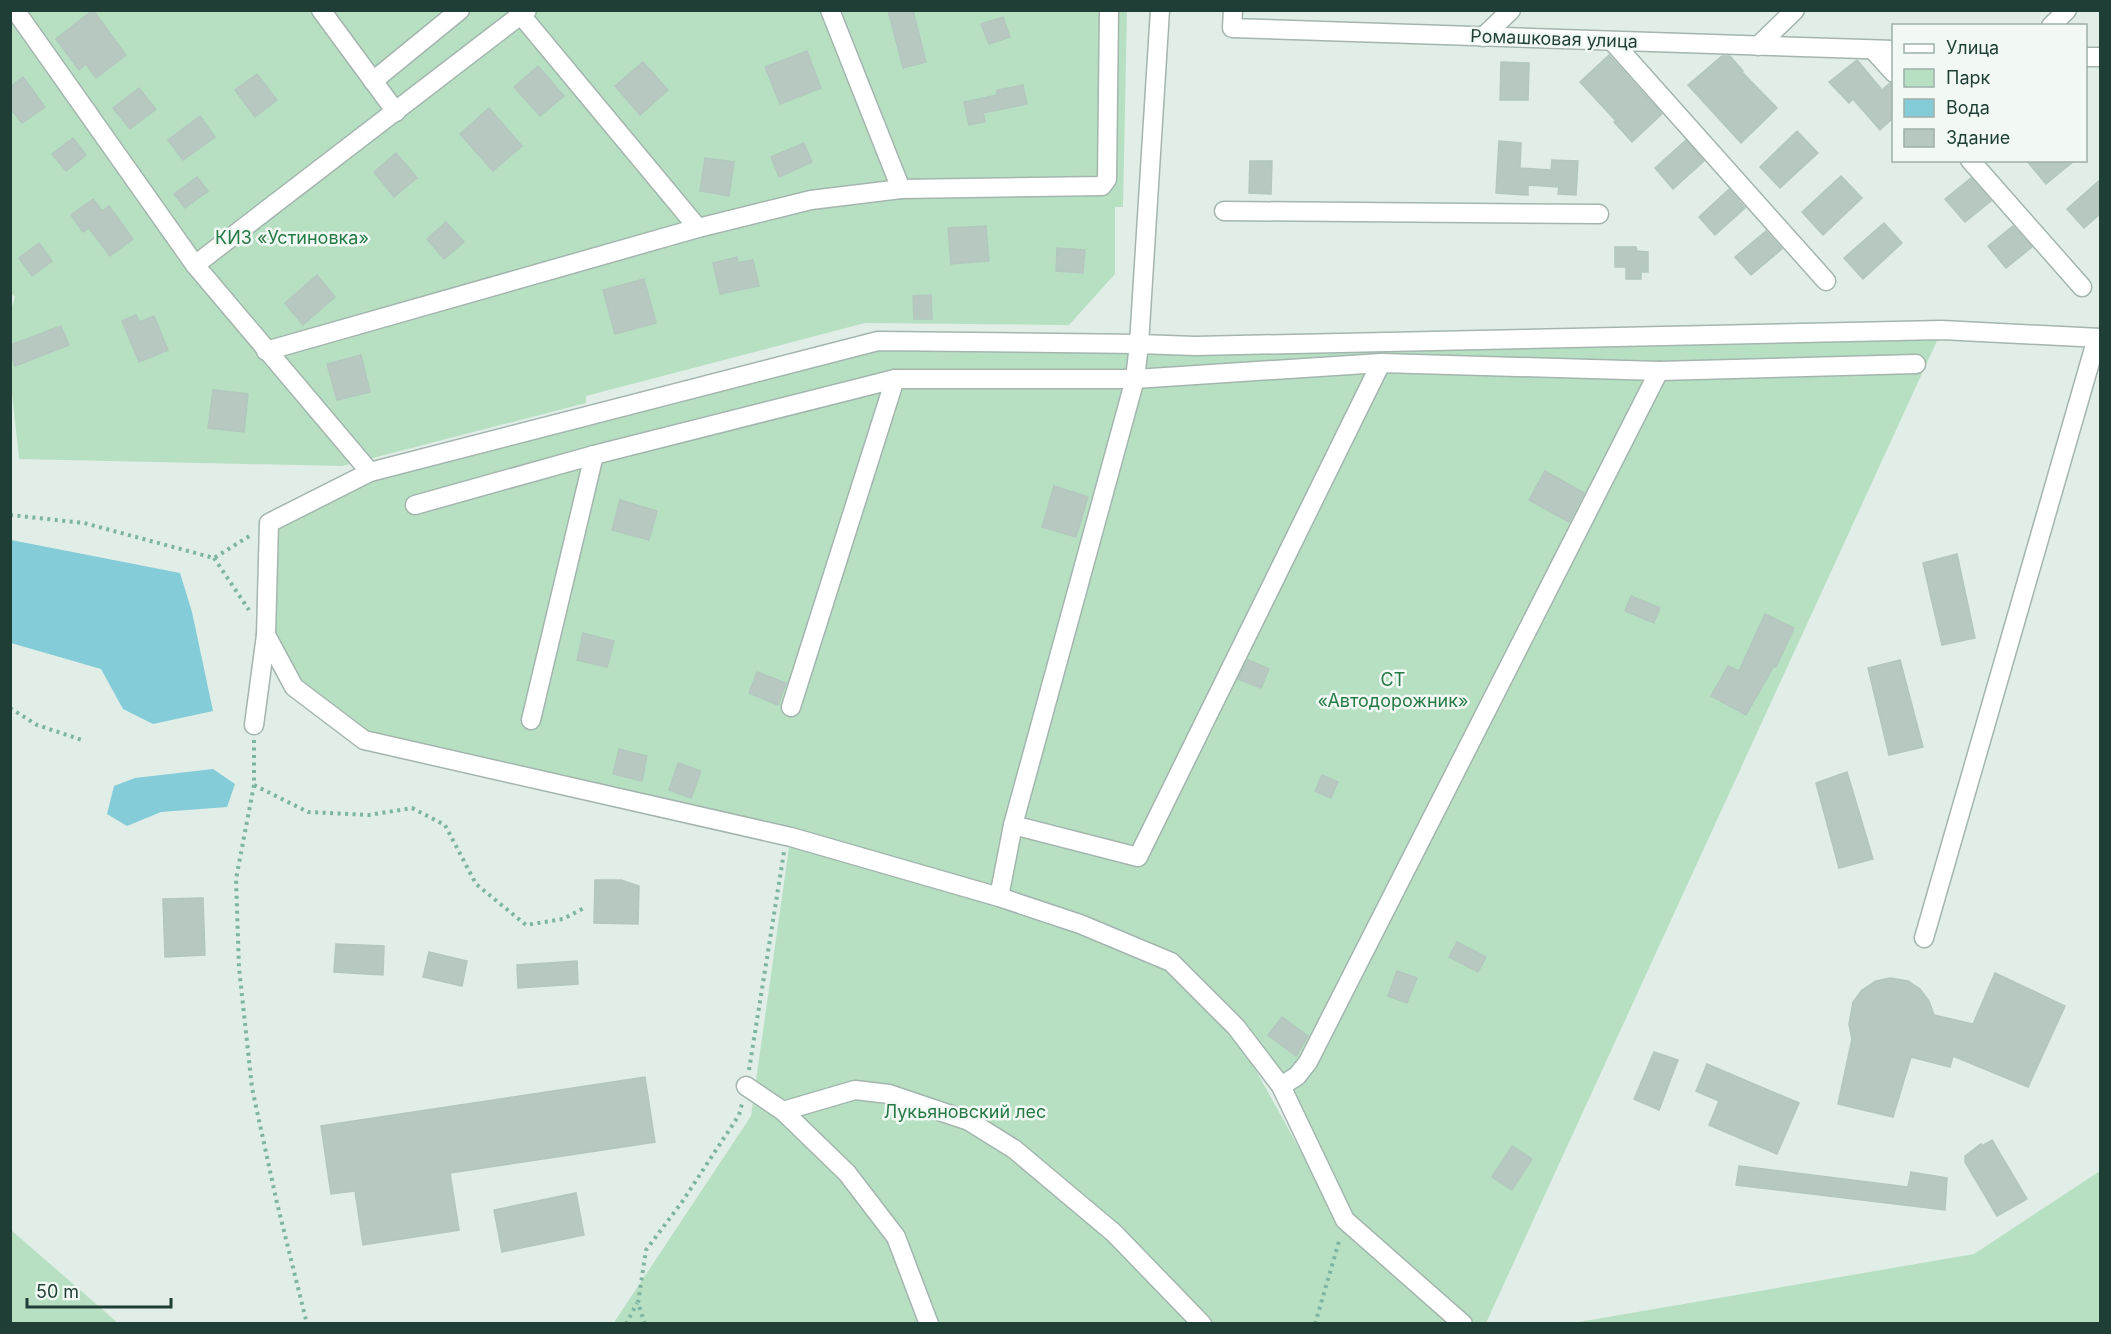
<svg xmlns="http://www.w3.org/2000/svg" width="2111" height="1334" viewBox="0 0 2111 1334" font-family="Inter,sans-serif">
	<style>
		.green { fill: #b7e0c2 }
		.water { fill: #83ccd8 }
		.building { fill: #b6c8c0; stroke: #b3c7be; stroke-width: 1.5 }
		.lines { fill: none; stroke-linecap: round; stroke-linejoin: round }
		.minor-casing { stroke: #a3b5ae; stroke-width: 21 }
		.path { stroke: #7eb4a2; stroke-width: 4; stroke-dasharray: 3 4.5; stroke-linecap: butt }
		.minor { stroke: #fff; stroke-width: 18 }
		.labels { text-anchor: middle; stroke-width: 5; stroke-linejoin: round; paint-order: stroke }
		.street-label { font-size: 18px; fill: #1f3f36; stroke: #f2f9f5 }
		.park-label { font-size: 18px; fill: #267a45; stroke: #f2f9f5 }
	</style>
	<rect width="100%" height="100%" fill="#e1ede7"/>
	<g class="green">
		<polygon points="11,11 1127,11 1123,207 1115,207 1115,274 1069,325 865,323 586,396 586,403 342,466 19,459 10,374 11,310 15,297 11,293"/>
		<polygon points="1942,330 1486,1323 1467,1323 1351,1214 1285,1083 1173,959 999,894 364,740 294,687 266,635 269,523 358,477 878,341"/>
		<polygon points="790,840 1029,911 1169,965 1233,1029 1341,1224 1458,1324 613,1324 751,1116"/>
		<polygon points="2100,1171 2100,1323 1573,1323 1974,1254"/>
		<polygon points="11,1230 118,1323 11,1323"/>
	</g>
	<g class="water">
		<polygon points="11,540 180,573 192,612 213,711 153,724 123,709 101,669 11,643"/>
		<polygon points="213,769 235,784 227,807 161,812 127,826 107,814 114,786 135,778"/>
	</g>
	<g class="building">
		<polygon points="93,10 126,55 96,78 86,64 79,70 56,39"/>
		<polygon points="888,10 913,10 926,62 903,68"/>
		<polygon points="1003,17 1010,37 989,44 981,24"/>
		<polygon points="807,51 821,88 780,104 765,67"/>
		<polygon points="1609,55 1662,114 1632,142 1614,122 1616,121 1580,82"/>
		<polygon points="1722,56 1730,56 1743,71 1742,72 1777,108 1741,143 1688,85"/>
		<polygon points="1857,60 1882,90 1890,83 1893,84 1893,118 1880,130 1853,99 1849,103 1829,82"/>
		<polygon points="643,62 668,90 640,115 615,86"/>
		<polygon points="1501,62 1529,63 1528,100 1500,100"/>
		<polygon points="538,66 564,96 540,116 514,87"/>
		<polygon points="257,74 277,100 255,117 235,90"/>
		<polygon points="23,77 45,107 22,123 10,108 10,87"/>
		<polygon points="1023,85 1027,104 983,113 985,122 969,125 964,102 997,95 997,90"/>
		<polygon points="139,88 156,109 130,129 113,108"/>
		<polygon points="489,108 522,146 493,171 460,134"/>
		<polygon points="200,116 215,137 183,160 168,140"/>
		<polygon points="1797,131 1818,153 1780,188 1760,167"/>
		<polygon points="73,138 86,155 66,171 52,154"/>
		<polygon points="1686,140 1704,161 1673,189 1655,168"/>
		<polygon points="1499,141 1521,143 1520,168 1551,170 1552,160 1578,161 1576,195 1558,194 1559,187 1528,185 1528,195 1496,193"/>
		<polygon points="804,143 812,162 779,177 771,157"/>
		<polygon points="396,153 417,178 394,197 374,172"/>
		<polygon points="705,158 734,162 729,196 700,191"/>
		<polygon points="2026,160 2075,160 2046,184"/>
		<polygon points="1250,161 1272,161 1271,194 1249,193"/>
		<polygon points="1841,176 1862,198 1823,235 1802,212"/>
		<polygon points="197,177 208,191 185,208 174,194"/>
		<polygon points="1971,178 1991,201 1965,222 1945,199"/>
		<polygon points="2100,180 2100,214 2084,228 2067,209"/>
		<polygon points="1729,189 1745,208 1715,235 1699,217"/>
		<polygon points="93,199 102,211 109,206 133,239 110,256 89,228 83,232 71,215"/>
		<polygon points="446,222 464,242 444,259 427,239"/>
		<polygon points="1884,223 1902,243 1863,279 1844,258"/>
		<polygon points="986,226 989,261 951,264 948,228"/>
		<polygon points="2013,226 2032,247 2006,268 1988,246"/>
		<polygon points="1766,231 1782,249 1751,275 1735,257"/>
		<polygon points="39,243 52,261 32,276 19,258"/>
		<polygon points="1615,247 1636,247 1637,251 1648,252 1648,272 1641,272 1641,279 1626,279 1626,267 1615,267"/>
		<polygon points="1057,248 1085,250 1083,273 1056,271"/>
		<polygon points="737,257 738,263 753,260 759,286 720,294 713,263"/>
		<polygon points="317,275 335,297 303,325 285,303"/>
		<polygon points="644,279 656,323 615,334 603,290"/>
		<polygon points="931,295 932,319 914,319 913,296"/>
		<polygon points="136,315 140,322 154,316 168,350 139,362 122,321"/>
		<polygon points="61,326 69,345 15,366 10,353 10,345"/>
		<polygon points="361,355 370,392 337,400 327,364"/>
		<polygon points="213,390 248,394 244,432 208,428"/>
		<polygon points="1545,471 1584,493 1569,522 1529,500"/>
		<polygon points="1054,486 1088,497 1076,537 1042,527"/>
		<polygon points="620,500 657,511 649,540 612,530"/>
		<polygon points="1957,554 1975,638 1942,645 1923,563"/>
		<polygon points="1631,596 1660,608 1654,623 1625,611"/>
		<polygon points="1765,614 1794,628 1776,667 1774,666 1746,715 1711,696 1728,666 1739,671"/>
		<polygon points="583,633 614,641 607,667 577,660"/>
		<polygon points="1248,660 1269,669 1261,688 1238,679"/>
		<polygon points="1900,660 1923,747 1889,755 1868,668"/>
		<polygon points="757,672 786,683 778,705 749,693"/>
		<polygon points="619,749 647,756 642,781 613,774"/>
		<polygon points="678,763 701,771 691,798 669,790"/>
		<polygon points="1847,772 1873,859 1839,868 1816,783"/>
		<polygon points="1322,775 1338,782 1331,798 1315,791"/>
		<polygon points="595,880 621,880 639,886 638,924 594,923"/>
		<polygon points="203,898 205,955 165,957 163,899"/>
		<polygon points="1457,942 1486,957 1478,972 1449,957"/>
		<polygon points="336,944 384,946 383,975 334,972"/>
		<polygon points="429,952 467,961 462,986 423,977"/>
		<polygon points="577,961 578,984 518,988 517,965"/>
		<polygon points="1397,971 1417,978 1407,1003 1388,996"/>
		<polygon points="1995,973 2065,1006 2028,1087 1953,1056 1950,1067 1911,1057 1893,1117 1838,1104 1852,1039 1849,1024 1853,1002 1862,990 1876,981 1890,978 1908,981 1920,989 1929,1001 1934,1015 1973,1024"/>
		<polygon points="1282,1017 1308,1036 1296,1056 1268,1035"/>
		<polygon points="1654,1052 1678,1060 1659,1110 1634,1099"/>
		<polygon points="1707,1064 1799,1103 1777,1154 1709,1125 1719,1101 1696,1091"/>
		<polygon points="645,1077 655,1142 450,1173 459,1230 363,1245 355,1191 331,1194 321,1126"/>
		<polygon points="1992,1140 2027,1199 1997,1216 1965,1162 1965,1156 1981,1144 1982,1146"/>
		<polygon points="1512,1146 1532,1159 1512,1190 1492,1177"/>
		<polygon points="1739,1166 1908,1187 1911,1172 1947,1178 1945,1210 1736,1185"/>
		<polygon points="576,1193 584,1235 502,1252 494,1210"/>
	</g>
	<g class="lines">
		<g class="minor-casing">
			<g id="minor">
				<polyline points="15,10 195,265 370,472"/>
				<polyline points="321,10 396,112"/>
				<polyline points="830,10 901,189"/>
				<polyline points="1160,10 1139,344 878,341 370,472 269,523 266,635 294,687 364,740 791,837 999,897 1080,924 1171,962 1236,1027 1281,1086 1345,1220 1463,1324"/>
				<polyline points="1233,10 1232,28 1894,50"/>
				<polyline points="521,15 698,228"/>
				<polyline points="2051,26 2067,10"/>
				<polyline points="1483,37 1511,10"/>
				<polyline points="1612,41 1826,281"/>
				<polyline points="1758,46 1795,10"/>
				<polyline points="1873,50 1894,73"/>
				<polyline points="2086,57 2100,57"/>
				<polyline points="373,81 460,10"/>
				<polyline points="1970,160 2082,287"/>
				<polyline points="1224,211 1599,214"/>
				<polyline points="195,265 527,10"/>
				<polyline points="266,351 698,228 811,200 901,189 1102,186 1107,179 1109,10"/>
				<polyline points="415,505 594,455 895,379 1135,379 1381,363"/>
				<polyline points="791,707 895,379"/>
				<polyline points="531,720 594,455"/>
				<polyline points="254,725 266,635"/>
				<polyline points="1013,825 1138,857 1381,363 1659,371 1916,364"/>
				<polyline points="999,897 1013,825 1135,379 1139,344 1195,346 1942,330 2100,338"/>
				<polyline points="1924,938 2097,338"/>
				<polyline points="746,1086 783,1111 855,1090 889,1094 969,1121 1014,1149 1114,1233 1202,1324"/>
				<polyline points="1281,1086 1297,1076 1308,1062 1659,371"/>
				<polyline points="783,1111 847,1173 896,1237 929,1324"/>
			</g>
		</g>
		<g class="path">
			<polyline points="10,515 84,523 214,558 251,535"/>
			<polyline points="214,558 249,610"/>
			<polyline points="10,708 37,725 85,741"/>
			<polyline points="254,740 254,785 236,879 239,968 252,1088 277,1203 307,1324"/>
			<polyline points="254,785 308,812 369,815 412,808 445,825 476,884 526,925 563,919 584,908"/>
			<polyline points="749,1070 784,852"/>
			<polyline points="626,1324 637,1303"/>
			<polyline points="645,1324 638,1303 646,1250 682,1202 739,1115 742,1104"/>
			<polyline points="1315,1324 1340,1238"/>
		</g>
		<use href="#minor" class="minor"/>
	</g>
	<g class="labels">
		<g class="street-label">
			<text transform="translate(1554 39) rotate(2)" y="6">Ромашковая улица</text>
		</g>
		<g class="park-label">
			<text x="292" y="244">КИЗ «Устиновка»</text>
			<text x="1393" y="686">СТ<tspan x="1393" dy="21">«Автодорожник»</tspan></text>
			<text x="965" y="1118">Лукьяновский лес</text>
		</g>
	</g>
	<rect width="2111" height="1334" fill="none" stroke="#1f3f36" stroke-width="24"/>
	<rect x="1892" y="24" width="195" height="138" fill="#f2f9f5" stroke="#9eafa9" stroke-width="1.5"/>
	<rect x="1904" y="44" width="30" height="9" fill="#ffffff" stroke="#9eafa9" stroke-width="1.5"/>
	<text x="1946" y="54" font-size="18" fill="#1f3f36">Улица</text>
	<rect x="1904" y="69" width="30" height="18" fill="#b7e0c2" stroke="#9eafa9" stroke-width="1.5"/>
	<text x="1946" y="84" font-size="18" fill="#1f3f36">Парк</text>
	<rect x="1904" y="99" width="30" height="18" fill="#83ccd8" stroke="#9eafa9" stroke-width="1.5"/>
	<text x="1946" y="114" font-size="18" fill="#1f3f36">Вода</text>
	<rect x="1904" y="129" width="30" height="18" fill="#b6c8c0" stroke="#9eafa9" stroke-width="1.5"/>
	<text x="1946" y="144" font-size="18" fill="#1f3f36">Здание</text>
	<path d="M27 1298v9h144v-9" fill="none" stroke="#1f3f36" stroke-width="3"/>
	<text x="36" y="1298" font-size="18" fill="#1f3f36" stroke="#f2f9f5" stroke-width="4.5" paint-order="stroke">50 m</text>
</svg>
